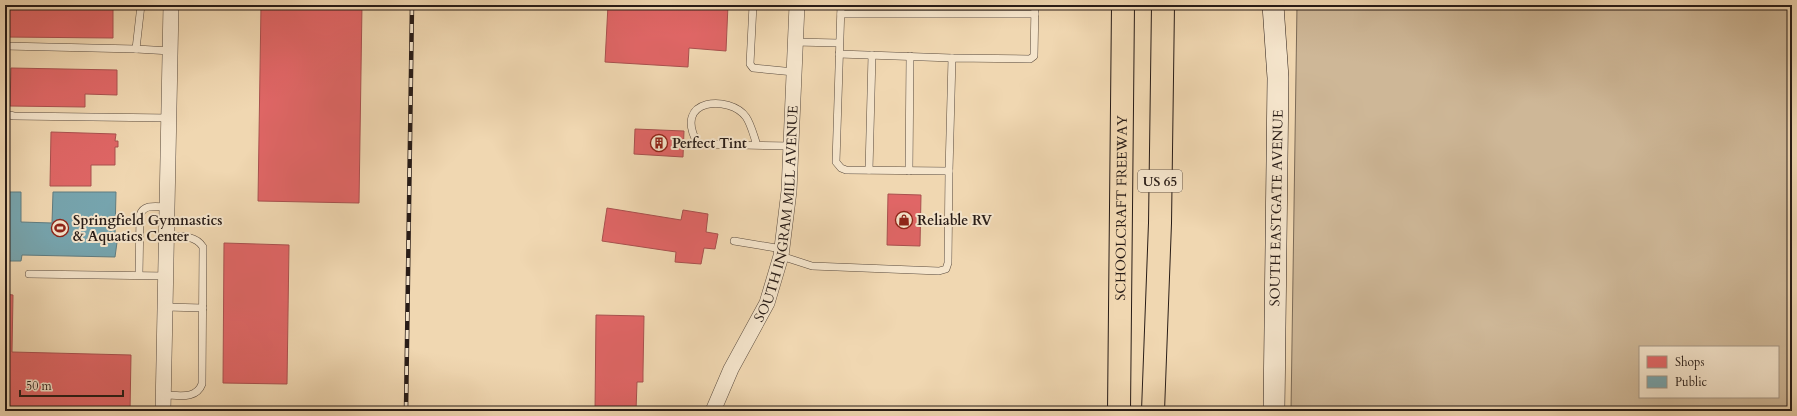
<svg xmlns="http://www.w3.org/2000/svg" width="1797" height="416" viewBox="0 0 1797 416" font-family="Cardo,serif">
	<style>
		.green { fill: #ceb797; stroke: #7b6a57; fill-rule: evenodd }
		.shops { fill: #e06666; stroke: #a9504e }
		.public { fill: #76a5af; stroke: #5f7c81 }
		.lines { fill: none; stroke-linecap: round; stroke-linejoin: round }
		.lane-casing { stroke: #5a4b3e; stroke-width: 8 }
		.street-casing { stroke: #5a4b3e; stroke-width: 16 }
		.secondary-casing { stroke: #281c17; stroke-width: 22 }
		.highway-casing { stroke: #281c17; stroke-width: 24 }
		.lane { stroke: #f5e5cc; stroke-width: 7 }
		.street { stroke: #f5e5cc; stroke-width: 15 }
		.secondary { stroke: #f5e5cc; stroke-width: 21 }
		.highway { stroke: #f0d7b1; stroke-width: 22 }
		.rail-casing { stroke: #281c17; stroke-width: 4.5 }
		.rail { stroke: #f5e5cc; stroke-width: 3; stroke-dasharray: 9; stroke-linecap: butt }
		.labels { text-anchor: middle; stroke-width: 4; stroke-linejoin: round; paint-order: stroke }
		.shield { fill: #f5e5cc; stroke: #66584d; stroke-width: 1 }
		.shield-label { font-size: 13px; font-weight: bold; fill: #281c17 }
		.poi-label { font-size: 14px; font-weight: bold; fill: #281c17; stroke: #f5e5cc; text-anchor: start }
		.street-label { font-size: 14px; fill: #281c17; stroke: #f5e5cc }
	</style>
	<rect width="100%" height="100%" fill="#f0d7b1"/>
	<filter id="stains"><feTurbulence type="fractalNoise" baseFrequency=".005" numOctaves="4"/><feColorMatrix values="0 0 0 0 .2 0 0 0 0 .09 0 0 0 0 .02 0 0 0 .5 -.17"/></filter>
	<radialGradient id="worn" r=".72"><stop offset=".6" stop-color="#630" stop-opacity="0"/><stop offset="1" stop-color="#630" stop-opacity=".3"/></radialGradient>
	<path class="green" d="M1297 5H1792V411H1291ZM1640 347H1778V397H1640Z"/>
	<g class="shops">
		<polygon points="5,5 113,5 113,38 5,37"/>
		<polygon points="261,5 362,5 359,203 258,201"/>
		<polygon points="608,5 728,5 726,51 689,48 688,67 605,62"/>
		<polygon points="11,68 117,70 117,95 85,94 85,107 10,106"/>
		<polygon points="635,129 684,131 683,157 634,154"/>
		<polygon points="51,132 116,134 115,141 118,141 118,147 115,147 115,165 91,165 91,186 50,186"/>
		<polygon points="888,194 921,195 920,246 887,245"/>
		<polygon points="607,208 681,220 683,210 708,214 706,232 718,234 715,249 704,248 701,264 675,262 676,252 602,241"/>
		<polygon points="224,243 289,245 287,384 223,383"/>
		<polygon points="5,294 13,295 12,352 131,355 130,411 5,411"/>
		<polygon points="596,315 644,316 643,372 643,382 637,382 636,411 595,411"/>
	</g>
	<polygon class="public" points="5,192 21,192 21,222 52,223 53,192 116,192 115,234 118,235 115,257 22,255 21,261 5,261"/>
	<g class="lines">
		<g class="lane-casing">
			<g id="lane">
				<polyline points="753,5 750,64 753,68 794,72"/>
				<polyline points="841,5 836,162 841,168 846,170 949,171 952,58 1030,59 1034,56 1035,5"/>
				<polyline points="841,14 1035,14"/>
				<polyline points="795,42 839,43"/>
				<polyline points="5,46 136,49 141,5"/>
				<polyline points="136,49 171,51"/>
				<polyline points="839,54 952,58"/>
				<polyline points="5,114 14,116 170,118"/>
				<path d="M757 145C754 137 751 124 746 117 731 95 671 97 698 144L791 146"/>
				<polyline points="869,170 872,55"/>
				<polyline points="909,171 910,56"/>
				<polyline points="734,241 782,249"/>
				<polyline points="781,256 812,266 939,271 946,269 948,263 949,171"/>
				<polyline points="29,274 166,276"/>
				<path d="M139 275 140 215C144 203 158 207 168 207"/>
				<polyline points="166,307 203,308"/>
				<path d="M164 395C178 395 196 400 202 384L203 247C196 235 180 236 167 236"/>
			</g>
		</g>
		<g class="street-casing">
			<g id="street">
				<polyline points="163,411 171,5"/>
				<path id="s1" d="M713 411 731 369 767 303 781 256 789 191 797 5"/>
			</g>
		</g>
		<g class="secondary-casing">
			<polyline id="secondary" points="1273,5 1278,78 1274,411"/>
		</g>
		<g class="highway-casing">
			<g id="highway">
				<path id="s2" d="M1119 411 1123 5"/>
				<polyline points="1153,411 1160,223 1163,5"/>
			</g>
		</g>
		<use href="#lane" class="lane"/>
		<use href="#street" class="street"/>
		<use href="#secondary" class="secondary"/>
		<use href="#highway" class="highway"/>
		<g class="rail-casing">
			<polyline id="rail" points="406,411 412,5"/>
		</g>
		<use href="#rail" class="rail"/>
	</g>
	<defs>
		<g id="building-ring" transform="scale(0.9)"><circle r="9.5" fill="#f5e5cc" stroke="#8f2418" stroke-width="1.5"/><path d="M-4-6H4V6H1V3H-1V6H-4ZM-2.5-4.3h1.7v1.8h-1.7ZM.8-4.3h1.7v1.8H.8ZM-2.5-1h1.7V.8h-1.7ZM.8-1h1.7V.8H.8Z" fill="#8f2418"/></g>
		<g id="shop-ring" transform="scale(0.9)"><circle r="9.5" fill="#f5e5cc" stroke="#8f2418" stroke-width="1.5"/><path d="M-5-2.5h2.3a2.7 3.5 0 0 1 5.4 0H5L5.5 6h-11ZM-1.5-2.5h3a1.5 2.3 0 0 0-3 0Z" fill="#8f2418"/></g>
		<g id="stadium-ring" transform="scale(0.9)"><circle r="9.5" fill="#f5e5cc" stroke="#8f2418" stroke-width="1.5"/><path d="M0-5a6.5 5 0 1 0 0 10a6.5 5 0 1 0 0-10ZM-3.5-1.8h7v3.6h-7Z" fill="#8f2418"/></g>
	</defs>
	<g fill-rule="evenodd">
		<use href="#building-ring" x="659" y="143"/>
		<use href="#shop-ring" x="904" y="220"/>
		<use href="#stadium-ring" x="60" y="228"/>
	</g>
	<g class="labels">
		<rect class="shield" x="1138" y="170" width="44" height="22" rx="3"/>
		<g class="shield-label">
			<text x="1160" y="186">US 65</text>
		</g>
		<g class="poi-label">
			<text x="672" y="148">Perfect Tint</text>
			<text x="73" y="225">Springfield Gymnastics<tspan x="73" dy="16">&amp; Aquatics Center</tspan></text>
			<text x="917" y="225">Reliable RV</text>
		</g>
		<g class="street-label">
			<text dy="5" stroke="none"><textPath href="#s2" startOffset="203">SCHOOLCRAFT FREEWAY</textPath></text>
			<text transform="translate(1276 208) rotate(-89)" y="5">SOUTH EASTGATE AVENUE</text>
			<text dy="5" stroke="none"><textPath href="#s1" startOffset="211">SOUTH INGRAM MILL AVENUE</textPath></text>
		</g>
	</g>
	<rect width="1797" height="416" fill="none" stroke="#f0d7b1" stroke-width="20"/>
	<rect x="6" y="6" width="1785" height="404" fill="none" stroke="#281c17" stroke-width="2"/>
	<rect x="10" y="10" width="1777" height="396" fill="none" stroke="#281c17"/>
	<rect x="1639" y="346" width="140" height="52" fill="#f5e5cc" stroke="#a39584"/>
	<rect x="1647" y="356" width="20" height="12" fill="#e06666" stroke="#a39584"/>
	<text x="1675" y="366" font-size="12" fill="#281c17">Shops</text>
	<rect x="1647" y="376" width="20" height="12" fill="#76a5af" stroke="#a39584"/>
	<text x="1675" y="386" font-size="12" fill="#281c17">Public</text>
	<path d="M20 390v6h103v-6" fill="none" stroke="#281c17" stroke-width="2"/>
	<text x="26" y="390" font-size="12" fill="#281c17" stroke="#f5e5cc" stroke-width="3" paint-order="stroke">50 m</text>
	<rect width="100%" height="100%" filter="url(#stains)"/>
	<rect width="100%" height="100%" fill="url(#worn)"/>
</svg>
